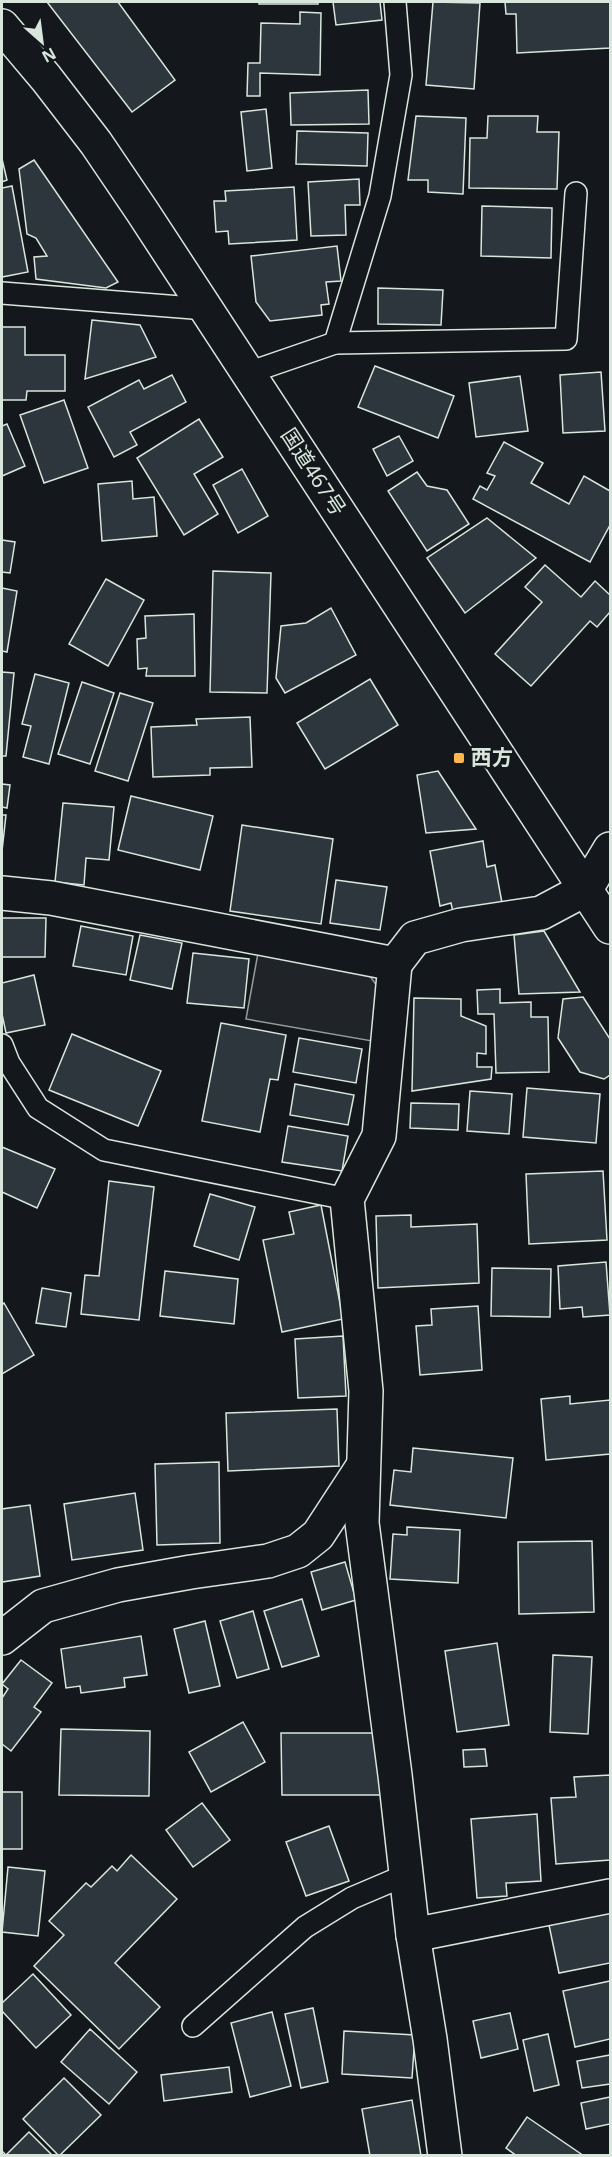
<svg xmlns="http://www.w3.org/2000/svg" width="612" height="2157" viewBox="0 0 612 2157" font-family="'Noto Sans','Noto Sans JP',sans-serif">
	<style>
		.green { fill: #202428; stroke: #939e99; stroke-width: 1.5 }
		.building { fill: #2c363c; stroke: #d8e6dc; stroke-width: 1.5 }
		.lines { fill: none; stroke-linecap: round; stroke-linejoin: round }
		.service-casing { stroke: #d8e6dc; stroke-width: 24 }
		.minor-casing { stroke: #d8e6dc; stroke-width: 36 }
		.trunk-casing { stroke: #d8e6dc; stroke-width: 36 }
		.service { stroke: #14181c; stroke-width: 21 }
		.minor { stroke: #14181c; stroke-width: 33 }
		.trunk { stroke: #14181c; stroke-width: 33 }
		.poi-dot { fill: #ffb74d; stroke: #14181c; stroke-width: 2 }
		.labels { text-anchor: middle; stroke-width: 4.5; stroke-linejoin: round; paint-order: stroke }
		.street-label { font-size: 21px; fill: #d8e6dc; stroke: #14181c }
		.poi-label { font-size: 21px; font-weight: bold; fill: #d8e6dc; stroke: #14181c; text-anchor: start }
	</style>
	<rect width="100%" height="100%" fill="#14181c"/>
	<polygon class="green" points="258,953 367,972 380,990 372,1041 246,1019"/>
	<g class="building">
		<polygon points="47,2 118,2 175,80 132,112"/>
		<rect x="259" y="2" width="59" height="2"/>
		<polygon points="333,2 380,2 382,20 336,25"/>
		<polygon points="433,2 480,3 474,89 426,85"/>
		<polygon points="505,2 610,2 610,48 517,53 516,14 506,14"/>
		<polygon points="300,12 321,13 320,75 260,73 260,96 247,96 248,63 260,63 261,23 300,24"/>
		<polygon points="368,90 369,124 291,125 290,93"/>
		<polygon points="266,109 272,168 247,171 241,112"/>
		<polygon points="416,116 466,118 463,194 428,192 428,180 408,180"/>
		<polygon points="488,116 538,116 537,132 559,132 557,189 469,188 470,138 487,138"/>
		<polygon points="297,131 368,133 367,166 296,164"/>
		<polygon points="2,159 7,180 2,182"/>
		<polygon points="34,160 118,282 106,288 36,279 34,257 47,256 36,238 27,234 19,169"/>
		<polygon points="359,179 360,205 345,205 346,235 311,236 308,182"/>
		<polygon points="12,186 28,272 2,277 2,188"/>
		<polygon points="294,187 297,240 229,244 228,231 216,232 214,201 226,201 225,191"/>
		<polygon points="482,206 552,208 551,258 481,256"/>
		<polygon points="337,246 341,281 326,282 329,304 321,305 322,315 270,321 256,302 251,256"/>
		<polygon points="378,288 443,290 441,325 378,324"/>
		<polygon points="92,320 140,325 156,357 85,379"/>
		<polygon points="2,327 25,327 25,355 65,355 65,391 27,391 26,400 2,400"/>
		<polygon points="375,366 454,396 438,438 358,407"/>
		<polygon points="601,372 605,431 563,433 560,375"/>
		<polygon points="172,375 186,402 130,432 137,445 114,457 88,407 139,380 144,389"/>
		<polygon points="520,376 528,431 476,437 469,383"/>
		<polygon points="64,400 88,468 44,483 20,415"/>
		<polygon points="199,419 223,457 194,474 218,514 184,535 137,458"/>
		<polygon points="7,424 25,466 2,476 2,426"/>
		<polygon points="399,436 413,461 387,476 373,449"/>
		<polygon points="504,442 543,463 531,483 569,504 584,476 610,491 610,525 590,562 473,499 480,486 487,490 495,476 487,473"/>
		<polygon points="242,469 268,516 238,533 213,485"/>
		<polygon points="417,472 427,486 447,490 469,524 427,551 388,491"/>
		<polygon points="132,481 133,499 154,497 157,536 102,541 98,484"/>
		<polygon points="487,518 536,558 465,613 427,558"/>
		<polygon points="2,540 15,542 10,573 2,572"/>
		<polygon points="545,565 581,597 595,581 610,595 610,612 597,627 590,621 531,686 495,654 542,602 525,587"/>
		<polygon points="213,571 271,573 267,693 210,692"/>
		<polygon points="106,579 144,600 108,666 69,644"/>
		<polygon points="2,588 17,591 7,652 2,651"/>
		<polygon points="331,608 356,655 285,693 276,678 281,626 306,623"/>
		<polygon points="194,614 195,676 146,676 147,668 138,669 137,639 146,638 145,616"/>
		<polygon points="2,672 14,673 6,756 2,756"/>
		<polygon points="35,674 69,683 49,764 23,757 31,726 22,724"/>
		<polygon points="370,679 398,725 325,769 297,723"/>
		<polygon points="82,682 114,693 90,764 58,754"/>
		<polygon points="120,693 153,703 128,781 95,771"/>
		<polygon points="250,717 252,767 210,768 210,775 153,777 151,727 197,725 196,719"/>
		<polygon points="438,771 476,829 426,833 417,775"/>
		<polygon points="2,784 10,785 7,808 2,807"/>
		<polygon points="131,796 213,816 200,870 118,850"/>
		<polygon points="63,803 114,807 109,860 86,858 84,885 55,882"/>
		<polygon points="2,815 6,815 2,851"/>
		<polygon points="242,825 333,839 321,924 230,911"/>
		<polygon points="483,841 487,867 495,865 502,903 453,912 451,903 440,906 430,851"/>
		<polygon points="336,880 387,887 380,930 330,923"/>
		<polygon points="2,918 46,918 45,957 2,957"/>
		<polygon points="81,926 133,936 126,975 73,966"/>
		<polygon points="544,931 580,992 519,994 514,935"/>
		<polygon points="140,935 182,943 172,989 130,980"/>
		<polygon points="193,953 249,959 244,1008 187,1003"/>
		<polygon points="34,975 45,1025 6,1033 2,1014 2,983"/>
		<polygon points="500,989 500,1003 531,1002 531,1017 548,1017 549,1072 496,1073 494,1014 478,1014 477,990"/>
		<polygon points="583,997 610,1039 610,1075 604,1079 580,1072 558,1038 563,999"/>
		<polygon points="414,998 461,999 461,1016 486,1026 486,1054 477,1053 477,1067 492,1067 491,1079 412,1091"/>
		<polygon points="221,1023 286,1035 278,1080 270,1079 260,1132 202,1121"/>
		<polygon points="72,1034 161,1071 138,1126 49,1090"/>
		<polygon points="299,1038 362,1049 356,1083 293,1072"/>
		<polygon points="295,1084 354,1095 348,1125 290,1115"/>
		<polygon points="527,1088 600,1094 596,1143 523,1137"/>
		<polygon points="470,1091 512,1094 509,1134 467,1131"/>
		<polygon points="411,1103 459,1104 458,1130 410,1128"/>
		<polygon points="288,1126 348,1136 342,1171 282,1162"/>
		<polygon points="2,1147 55,1169 37,1208 2,1192"/>
		<polygon points="603,1171 607,1240 529,1244 526,1174"/>
		<polygon points="109,1181 154,1187 139,1320 81,1314 85,1275 99,1276"/>
		<polygon points="210,1194 255,1207 239,1260 194,1246"/>
		<polygon points="321,1205 343,1319 282,1332 263,1240 294,1234 289,1212"/>
		<polygon points="411,1215 411,1227 477,1224 479,1283 378,1288 376,1216"/>
		<polygon points="606,1262 610,1315 583,1317 582,1307 560,1309 558,1266"/>
		<polygon points="492,1268 551,1269 550,1317 491,1316"/>
		<polygon points="165,1271 238,1279 234,1324 160,1316"/>
		<polygon points="42,1288 71,1293 66,1327 36,1323"/>
		<polygon points="4,1303 34,1355 2,1374 2,1305"/>
		<polygon points="478,1306 482,1370 420,1375 416,1326 432,1325 431,1309"/>
		<polygon points="343,1336 346,1396 298,1398 295,1339"/>
		<polygon points="570,1396 570,1404 610,1400 610,1454 546,1460 541,1399"/>
		<polygon points="337,1409 339,1466 228,1471 226,1413"/>
		<polygon points="413,1448 513,1458 506,1518 390,1505 394,1470 411,1472"/>
		<polygon points="219,1462 220,1543 157,1545 155,1464"/>
		<polygon points="135,1493 143,1550 72,1560 64,1504"/>
		<polygon points="30,1505 40,1576 2,1582 2,1509"/>
		<polygon points="407,1527 460,1530 458,1583 390,1579 393,1534 407,1535"/>
		<polygon points="592,1541 594,1612 519,1614 518,1542"/>
		<polygon points="345,1562 356,1600 322,1610 311,1572"/>
		<polygon points="302,1599 319,1656 282,1667 264,1611"/>
		<polygon points="253,1611 269,1669 237,1678 220,1621"/>
		<polygon points="205,1621 220,1686 189,1693 174,1629"/>
		<polygon points="141,1636 147,1675 124,1678 125,1687 81,1693 80,1686 66,1688 61,1649"/>
		<polygon points="497,1643 509,1725 457,1732 445,1651"/>
		<polygon points="553,1655 592,1657 588,1734 550,1732"/>
		<polygon points="21,1660 52,1683 34,1707 41,1712 11,1751 2,1744 2,1698 8,1689 2,1684"/>
		<polygon points="243,1722 265,1762 211,1792 189,1752"/>
		<polygon points="61,1729 150,1731 149,1796 59,1795"/>
		<polygon points="281,1733 382,1733 382,1795 282,1795"/>
		<polygon points="485,1749 487,1766 464,1767 463,1750"/>
		<polygon points="610,1775 610,1860 556,1864 551,1798 576,1797 574,1777"/>
		<rect x="2" y="1792" width="20" height="57"/>
		<polygon points="202,1803 230,1840 193,1867 166,1830"/>
		<polygon points="537,1814 541,1881 506,1883 507,1896 477,1898 471,1819"/>
		<polygon points="329,1826 349,1881 306,1896 286,1842"/>
		<polygon points="131,1855 177,1899 115,1963 160,2007 119,2049 34,1966 64,1935 49,1921 86,1883 91,1887 112,1866 117,1871"/>
		<polygon points="8,1867 45,1871 38,1936 2,1932"/>
		<polygon points="610,1913 610,1963 559,1973 549,1925"/>
		<polygon points="33,1974 71,2015 36,2048 2,2011 2,2003"/>
		<polygon points="610,1981 610,2039 575,2047 563,1991"/>
		<polygon points="313,2008 328,2082 301,2088 285,2014"/>
		<polygon points="272,2012 291,2086 250,2097 231,2023"/>
		<polygon points="510,2013 518,2049 481,2058 473,2021"/>
		<polygon points="90,2029 137,2072 109,2104 61,2062"/>
		<polygon points="344,2031 415,2035 412,2078 342,2074"/>
		<polygon points="548,2034 559,2085 534,2091 523,2040"/>
		<polygon points="610,2055 610,2084 582,2088 577,2061"/>
		<polygon points="229,2067 232,2092 164,2101 161,2075"/>
		<polygon points="64,2078 101,2115 59,2156 23,2119"/>
		<polygon points="610,2097 610,2124 586,2129 581,2103"/>
		<polygon points="412,2100 421,2156 370,2156 362,2109"/>
		<polygon points="527,2117 584,2156 517,2156 506,2148"/>
		<polygon points="29,2132 53,2156 2,2156 2,2151 6,2155"/>
	</g>
	<g class="lines">
		<g class="service-casing">
			<g id="service">
				<polyline points="2,293 206,309"/>
				<polyline points="335,343 566,339 576,193"/>
				<polyline points="248,373 335,343 380,196 401,75 395,2"/>
				<polyline points="2,1045 9,1063 38,1108 104,1150 347,1199"/>
				<polyline points="193,2026 305,1927 352,1898 406,1875"/>
			</g>
		</g>
		<g class="minor-casing">
			<g id="minor">
				<polyline points="2,893 51,898 395,964 415,938 461,925 541,913 586,889 610,849"/>
				<polyline points="395,964 379,1136 347,1199 366,1391 362,1523 395,1775 413,1935 430,2039 445,2156"/>
				<polyline points="2,1638 43,1606 118,1585 191,1572 268,1561 298,1551 318,1535 363,1466"/>
				<polyline points="413,1935 610,1896"/>
			</g>
		</g>
		<g class="trunk-casing">
			<polyline id="trunk" points="2,26 46,78 96,143 142,211 610,927"/>
		</g>
		<use href="#service" class="service"/>
		<use href="#minor" class="minor"/>
		<use href="#trunk" class="trunk"/>
	</g>
	<rect class="poi-dot" x="453" y="752" width="12" height="12" rx="3"/>
	<g class="labels">
		<g class="street-label">
			<text transform="translate(313 472) rotate(57)" y="7">国道467号</text>
		</g>
		<g class="poi-label">
			<text x="471" y="765">西方</text>
		</g>
	</g>
	<rect width="612" height="2157" fill="none" stroke="#d8e6dc" stroke-width="6"/>
	<g transform="translate(42 42) rotate(152)" stroke="#14181c" stroke-width="4.5" paint-order="stroke">
	<path d="M0-4.5L10 22L0 15L-10 22Z" fill="#d8e6dc"/>
	<text y="-9" font-size="16" font-weight="bold" text-anchor="middle" fill="#d8e6dc">N</text>
	</g>
</svg>
